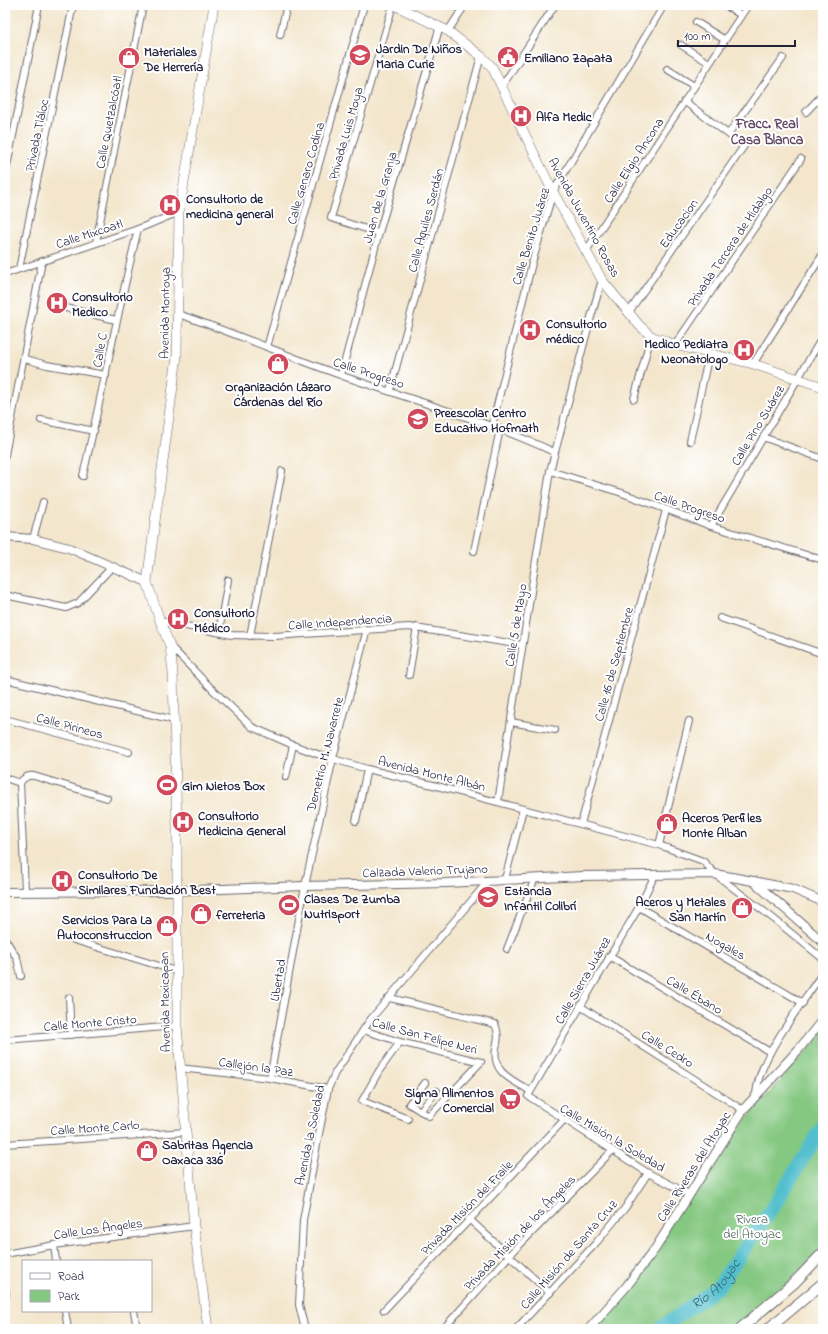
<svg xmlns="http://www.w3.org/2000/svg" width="828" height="1334" viewBox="0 0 828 1334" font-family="'Indie Flower',sans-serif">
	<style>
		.green { fill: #85c881; stroke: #54755e }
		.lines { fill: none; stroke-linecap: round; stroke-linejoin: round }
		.river { stroke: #53bfce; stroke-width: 14 }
		.minor-casing { stroke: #6b676e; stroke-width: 8 }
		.tertiary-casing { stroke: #6b676e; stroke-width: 10 }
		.secondary-casing { stroke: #6b676e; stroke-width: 10 }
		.primary-casing { stroke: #6b676e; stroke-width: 12 }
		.minor { stroke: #fff; stroke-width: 6 }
		.tertiary { stroke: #fff; stroke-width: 8 }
		.secondary { stroke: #fff; stroke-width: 9 }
		.primary { stroke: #fff; stroke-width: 10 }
		.labels { text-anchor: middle; stroke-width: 4; stroke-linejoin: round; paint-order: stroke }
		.poi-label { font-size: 13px; font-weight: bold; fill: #22223b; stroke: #fff; text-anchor: start }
		.street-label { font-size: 13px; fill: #22223b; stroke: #fff }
		.park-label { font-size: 13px; fill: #455c54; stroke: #fff }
		.neighbourhood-label { font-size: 14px; font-weight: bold; fill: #614764; stroke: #fff }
		.water-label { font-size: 14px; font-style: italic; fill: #366176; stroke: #fff }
	</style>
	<rect width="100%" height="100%" fill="#fff"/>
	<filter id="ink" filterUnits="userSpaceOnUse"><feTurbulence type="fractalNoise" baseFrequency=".025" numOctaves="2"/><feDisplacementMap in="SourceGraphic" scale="8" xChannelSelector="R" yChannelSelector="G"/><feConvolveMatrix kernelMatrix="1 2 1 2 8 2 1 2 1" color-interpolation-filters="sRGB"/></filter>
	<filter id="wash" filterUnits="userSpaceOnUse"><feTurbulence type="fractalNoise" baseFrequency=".012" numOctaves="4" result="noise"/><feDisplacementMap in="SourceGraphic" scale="16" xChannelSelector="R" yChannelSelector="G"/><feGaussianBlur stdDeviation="0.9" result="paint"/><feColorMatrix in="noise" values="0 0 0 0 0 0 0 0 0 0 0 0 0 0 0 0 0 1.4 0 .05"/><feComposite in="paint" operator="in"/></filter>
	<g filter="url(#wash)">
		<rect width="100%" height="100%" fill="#f3e6cc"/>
		<polygon class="green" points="823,1025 823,1249 740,1329 590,1329 626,1287 690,1193 754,1110 815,1042"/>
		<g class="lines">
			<path class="river" id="s1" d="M660 1329 718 1287 774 1205 823 1126"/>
		</g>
	</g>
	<g filter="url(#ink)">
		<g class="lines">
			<g class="minor-casing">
				<g id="minor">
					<polyline points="725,5 741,15"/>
					<polyline points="696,22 725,40"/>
					<polyline points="448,31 465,5"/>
					<polyline points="280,35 287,5"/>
					<polyline points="681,45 709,63"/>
					<polyline points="667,69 694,86"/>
					<polyline points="502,86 555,5"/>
					<polyline points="806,112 823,94"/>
					<polyline points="729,133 783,58"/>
					<polyline points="5,176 39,5"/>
					<polyline points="379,233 331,218 393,5"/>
					<polyline points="96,242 143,5"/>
					<polyline points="586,251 748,5"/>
					<polyline points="19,269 73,5"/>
					<polyline points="5,274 138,229 179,212"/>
					<polyline points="62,307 116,320"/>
					<polyline points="629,312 744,146 684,101"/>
					<path d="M178 314C232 332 285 355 340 375 412 400 485 420 554 452"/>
					<polyline points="675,345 801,159"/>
					<polyline points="267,347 364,5"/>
					<polyline points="25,359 47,365 106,375"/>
					<polyline points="753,364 823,254"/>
					<polyline points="341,375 379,233 440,26"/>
					<polyline points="390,390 481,56"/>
					<polyline points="634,399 651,336"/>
					<polyline points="41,420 94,431"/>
					<polyline points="492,426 532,263 553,192 664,5"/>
					<polyline points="763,437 823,459"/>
					<polyline points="690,441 709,354"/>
					<polyline points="5,455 42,261"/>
					<polyline points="550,471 622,493 711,526 823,560"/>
					<path d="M83 476C102 393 118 311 138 229"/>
					<polyline points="711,526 823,336"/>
					<polyline points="33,539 43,502"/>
					<polyline points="474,551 500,429"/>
					<polyline points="5,595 66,608 78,603 111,568"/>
					<polyline points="720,618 823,654"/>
					<polyline points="160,621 232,635 274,636 409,627 522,645"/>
					<polyline points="219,632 228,580"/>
					<polyline points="250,636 282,471"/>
					<polyline points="170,646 212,689 252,727 293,745 320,755 367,769 437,786 659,845 703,861 715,874 774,919 823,959"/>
					<polyline points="409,675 417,627"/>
					<polyline points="5,679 174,720"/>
					<polyline points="5,719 129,752"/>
					<polyline points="511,722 555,730"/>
					<polyline points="286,777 293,745"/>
					<polyline points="5,778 20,783"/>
					<polyline points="20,783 25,891"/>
					<path d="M20 783C24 777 28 775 34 776L107 798"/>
					<polyline points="498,802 550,471 591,317 602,280"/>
					<polyline points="356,821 367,769"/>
					<polyline points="581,824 666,510"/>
					<polyline points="659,845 689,721"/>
					<polyline points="655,875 639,907 528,1096 648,1173 689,1194"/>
					<polyline points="505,879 523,809"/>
					<polyline points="639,907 803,1003"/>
					<polyline points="5,939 17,958 21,976"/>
					<polyline points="74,940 176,971"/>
					<polyline points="507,949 535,878"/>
					<polyline points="609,956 770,1052"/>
					<polyline points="69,998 71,1035"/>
					<path d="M390 998 495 1024C499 1033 498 1039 496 1048 492 1074 512 1079 530 1091"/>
					<polyline points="580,1006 743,1110"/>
					<polyline points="363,1030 400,1042 481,1062 429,1116 409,1104 425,1083"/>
					<polyline points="5,1040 177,1026"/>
					<polyline points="400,1042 379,1071 362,1101 408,1119"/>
					<polyline points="179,1068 270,1078 328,1089"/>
					<polyline points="270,1078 305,886 333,758 367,629"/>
					<path d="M756 1096C757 1058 802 1005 823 972"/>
					<polyline points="420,1111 437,1091"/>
					<polyline points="5,1144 186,1132"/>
					<polyline points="469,1219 550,1293"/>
					<polyline points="54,1245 56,1261"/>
					<polyline points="5,1254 54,1245 194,1226"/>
					<polyline points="5,1289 6,1295"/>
					<polyline points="384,1310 564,1120"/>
					<polyline points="65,1311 68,1329"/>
					<polyline points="134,1311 137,1329"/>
					<polyline points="305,1329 299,1305 303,1220 319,1134 328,1089 335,1073 370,1020 489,880"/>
					<polyline points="443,1329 509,1256 612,1151"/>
					<polyline points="516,1329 596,1243 625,1208 648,1173"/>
				</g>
			</g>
			<g class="tertiary-casing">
				<g id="tertiary">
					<polyline points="5,537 33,539 69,548 147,582"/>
					<polyline points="753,881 793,889 823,902"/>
					<polyline points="5,892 169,891 305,886 446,883 583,876 715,874 753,881 823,942"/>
					<polyline points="589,1329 626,1287 655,1249 743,1110 799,1049 823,1019"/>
				</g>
			</g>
			<g class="secondary-casing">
				<g id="secondary">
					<polyline points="394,5 448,31 481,56 492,67 553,192 586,251 602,280 639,325 651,336 675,345 753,364 823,387"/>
					<polyline points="208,1329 194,1226 177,1026 177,827 173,673 170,646 160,621 147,582 177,356 179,212 214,5"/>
				</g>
			</g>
			<g class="primary-casing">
				<g id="primary">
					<polyline points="740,1329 794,1283 823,1253"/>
					<polyline points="768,1329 823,1283"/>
				</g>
			</g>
			<use href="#minor" class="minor"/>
			<use href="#tertiary" class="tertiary"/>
			<use href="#secondary" class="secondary"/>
			<use href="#primary" class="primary"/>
		</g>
	</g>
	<defs>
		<g id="school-disc" transform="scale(1.15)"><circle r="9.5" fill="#d1495b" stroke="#fff"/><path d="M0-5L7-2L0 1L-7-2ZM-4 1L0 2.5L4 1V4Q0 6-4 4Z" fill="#fff"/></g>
		<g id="civic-disc" transform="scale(1.15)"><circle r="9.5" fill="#d1495b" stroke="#fff"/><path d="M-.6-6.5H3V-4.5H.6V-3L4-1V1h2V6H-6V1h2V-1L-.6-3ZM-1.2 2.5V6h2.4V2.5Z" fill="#fff"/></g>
		<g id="shop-disc" transform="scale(1.15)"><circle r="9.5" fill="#d1495b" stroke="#fff"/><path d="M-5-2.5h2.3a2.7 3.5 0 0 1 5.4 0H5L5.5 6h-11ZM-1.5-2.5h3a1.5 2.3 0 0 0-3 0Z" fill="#fff"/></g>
		<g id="hospital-disc" transform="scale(1.15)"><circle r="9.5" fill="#d1495b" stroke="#fff"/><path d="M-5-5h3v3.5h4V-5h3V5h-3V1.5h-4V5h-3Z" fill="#fff"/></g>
		<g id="stadium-disc" transform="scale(1.15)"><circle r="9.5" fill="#d1495b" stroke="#fff"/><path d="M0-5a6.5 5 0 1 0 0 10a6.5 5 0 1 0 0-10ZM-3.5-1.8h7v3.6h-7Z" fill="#fff"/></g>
		<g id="supermarket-disc" transform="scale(1.15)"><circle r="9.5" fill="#d1495b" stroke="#fff"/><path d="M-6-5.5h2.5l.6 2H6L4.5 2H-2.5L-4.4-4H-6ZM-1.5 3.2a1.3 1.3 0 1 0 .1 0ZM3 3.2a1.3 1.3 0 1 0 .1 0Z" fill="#fff"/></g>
	</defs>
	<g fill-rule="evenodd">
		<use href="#school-disc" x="360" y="55"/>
		<use href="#civic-disc" x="508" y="57"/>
		<use href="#shop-disc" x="129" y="58"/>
		<use href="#hospital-disc" x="521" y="116"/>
		<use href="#hospital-disc" x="170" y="205"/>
		<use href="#hospital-disc" x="57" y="303"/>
		<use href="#hospital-disc" x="530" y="330"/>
		<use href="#hospital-disc" x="744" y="350"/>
		<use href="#shop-disc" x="278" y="364"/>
		<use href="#school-disc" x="418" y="419"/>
		<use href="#hospital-disc" x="178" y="619"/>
		<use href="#stadium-disc" x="167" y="785"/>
		<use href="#hospital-disc" x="183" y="822"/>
		<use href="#shop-disc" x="667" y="824"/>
		<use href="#hospital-disc" x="62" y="881"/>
		<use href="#school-disc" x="488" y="897"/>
		<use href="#stadium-disc" x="289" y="905"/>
		<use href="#shop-disc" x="742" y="908"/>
		<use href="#shop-disc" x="201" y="914"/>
		<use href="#shop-disc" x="167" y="926"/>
		<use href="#supermarket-disc" x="510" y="1099"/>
		<use href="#shop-disc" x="147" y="1151"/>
	</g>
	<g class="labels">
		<g class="poi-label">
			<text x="376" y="53">Jardin De Niños<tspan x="376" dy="15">Maria Curie</tspan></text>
			<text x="144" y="56">Materiales<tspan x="144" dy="15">De Herrería</tspan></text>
			<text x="524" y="62">Emiliano Zapata</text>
			<text x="536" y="121">Alfa Medic</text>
			<text x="186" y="203">Consultorio de<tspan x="186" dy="15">medicina general</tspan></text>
			<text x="72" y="301">Consultorio<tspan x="72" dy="15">Medico</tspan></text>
			<text x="546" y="328">Consultorio<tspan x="546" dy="15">médico</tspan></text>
			<text x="728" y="348" text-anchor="end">Medico Pediatra<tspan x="728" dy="15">Neonatologo</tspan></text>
			<text x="278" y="391" text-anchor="middle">Organización Lázaro<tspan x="278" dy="15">Cárdenas del Río</tspan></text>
			<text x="434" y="417">Preescolar Centro<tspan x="434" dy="15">Educativo Hofmath</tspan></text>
			<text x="194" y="617">Consultorio<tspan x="194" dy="15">Médico</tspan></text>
			<text x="182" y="790">Gim Nietos Box</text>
			<text x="198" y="820">Consultorio<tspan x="198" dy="15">Medicina General</tspan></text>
			<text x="682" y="822">Aceros Perfiles<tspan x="682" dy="15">Monte Alban</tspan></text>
			<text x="78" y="879">Consultorio De<tspan x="78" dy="15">Similares Fundación Best</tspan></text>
			<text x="504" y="895">Estancia<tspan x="504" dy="15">Infantil Colibrí</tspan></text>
			<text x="304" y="903">Clases De Zumba<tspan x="304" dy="15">Nutrisport</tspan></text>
			<text x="726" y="906" text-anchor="end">Aceros y Metales<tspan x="726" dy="15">San Martín</tspan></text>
			<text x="216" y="919">ferreteria</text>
			<text x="152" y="924" text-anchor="end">Servicios Para La<tspan x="152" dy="15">Autoconstruccion</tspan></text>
			<text x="494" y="1097" text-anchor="end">Sigma Alimentos<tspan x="494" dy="15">Comercial</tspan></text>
			<text x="162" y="1149">Sabritas Agencia<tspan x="162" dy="15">Oaxaca 336</tspan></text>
		</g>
		<g class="street-label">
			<text transform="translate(108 122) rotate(-79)" y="5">Calle Quetzalcóatl</text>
			<text transform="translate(345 133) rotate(-74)" y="5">Privada Luis Moya</text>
			<text transform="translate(36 135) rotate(-78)" y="5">Privada Tláloc</text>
			<text transform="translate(633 160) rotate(-57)" y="5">Calle Eligio Ancona</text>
			<text transform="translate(305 173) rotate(-74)" y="5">Calle Genaro Codina</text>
			<text transform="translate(379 197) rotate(-74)" y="5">Juan de la Granja</text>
			<text transform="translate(585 217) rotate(61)" y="5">Avenida Juventino Rosas</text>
			<text transform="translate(425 220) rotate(-75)" y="5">Calle Aquiles Serdán</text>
			<text transform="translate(678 223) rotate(-55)" y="5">Educacion</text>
			<text transform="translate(89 233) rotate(-18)" y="5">Calle Mixcoatl</text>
			<text transform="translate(530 236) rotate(-73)" y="5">Calle Benito Juárez</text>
			<text transform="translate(729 246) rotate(-56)" y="5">Privada Tercera de Hidalgo</text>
			<text transform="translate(164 313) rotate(-89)" y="5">Avenida Montoya</text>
			<text transform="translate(99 350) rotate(-80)" y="5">Calle C</text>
			<text transform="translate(369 372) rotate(18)" y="5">Calle Progreso</text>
			<text transform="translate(757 425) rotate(-59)" y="5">Calle Pino Suárez</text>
			<text transform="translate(690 506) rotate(19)" y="5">Calle Progreso</text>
			<text transform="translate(340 621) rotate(-4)" y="5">Calle Independencia</text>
			<text transform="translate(515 625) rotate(-81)" y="5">Calle 5 de Mayo</text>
			<text transform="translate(613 664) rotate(-75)" y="5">Calle 16 de Septiembre</text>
			<text transform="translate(70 725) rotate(15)" y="5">Calle Pirineos</text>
			<text transform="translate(324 754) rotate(-76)" y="5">Demetrio M. Navarrete</text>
			<text transform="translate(432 773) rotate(14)" y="5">Avenida Monte Albán</text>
			<text transform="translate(425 870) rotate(-2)" y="5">Calzada Valerio Trujano</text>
			<text transform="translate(726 945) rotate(30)" y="5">Nogales</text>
			<text transform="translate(277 980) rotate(-80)" y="5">Libertad</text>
			<text transform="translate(582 980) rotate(-60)" y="5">Calle Sierra Juárez</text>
			<text transform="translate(695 994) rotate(31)" y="5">Calle Ébano</text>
			<text transform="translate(164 1002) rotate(-91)" y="5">Avenida Mexicapan</text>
			<text transform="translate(90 1022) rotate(-5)" y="5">Calle Monte Cristo</text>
			<text transform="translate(425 1035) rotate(15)" y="5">Calle San Felipe Neri</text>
			<text transform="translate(668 1048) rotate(32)" y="5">Calle Cedro</text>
			<text transform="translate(256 1066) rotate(8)" y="5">Callejón la Paz</text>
			<text transform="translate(95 1127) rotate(-4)" y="5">Calle Monte Carlo</text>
			<text transform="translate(309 1135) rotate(-78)" y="5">Avenida la Soledad</text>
			<text transform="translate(613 1137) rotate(31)" y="5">Calle Misión la Soledad</text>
			<text transform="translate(693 1166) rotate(-58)" y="5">Calle Riveras del Atoyac</text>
			<text transform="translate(466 1207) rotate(-46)" y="5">Privada Misión del Fraile</text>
			<text transform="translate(98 1228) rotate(-8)" y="5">Calle Los Ángeles</text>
			<text transform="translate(519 1232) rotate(-46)" y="5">Privada Misión de los Ángeles</text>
			<text transform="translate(568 1254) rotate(-49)" y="5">Calle Misión de Santa Cruz</text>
		</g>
		<g class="park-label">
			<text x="752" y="1223">Rivera<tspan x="752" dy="15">del Atoyac</tspan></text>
		</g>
		<g class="neighbourhood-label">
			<text x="767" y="128">Fracc. Real<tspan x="767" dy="16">Casa Blanca</tspan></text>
		</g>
		<g class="water-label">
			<text dy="5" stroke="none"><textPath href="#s1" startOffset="72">Río Atoyac</textPath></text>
		</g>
	</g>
	<rect width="828" height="1334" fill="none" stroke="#fff" stroke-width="20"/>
	<rect x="22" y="1260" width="130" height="52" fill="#ffffff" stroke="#a7a7b1"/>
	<rect x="30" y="1273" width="20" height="6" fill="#ffffff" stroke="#a7a7b1"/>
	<text x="58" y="1280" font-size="12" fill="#22223b">Road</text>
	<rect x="30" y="1290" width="20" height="12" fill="#85c881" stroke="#a7a7b1"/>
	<text x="58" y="1300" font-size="12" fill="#22223b">Park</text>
	<path d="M678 40v6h117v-6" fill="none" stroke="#22223b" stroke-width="2"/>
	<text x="684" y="40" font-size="12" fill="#22223b" stroke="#ffffff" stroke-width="3" paint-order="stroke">100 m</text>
</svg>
